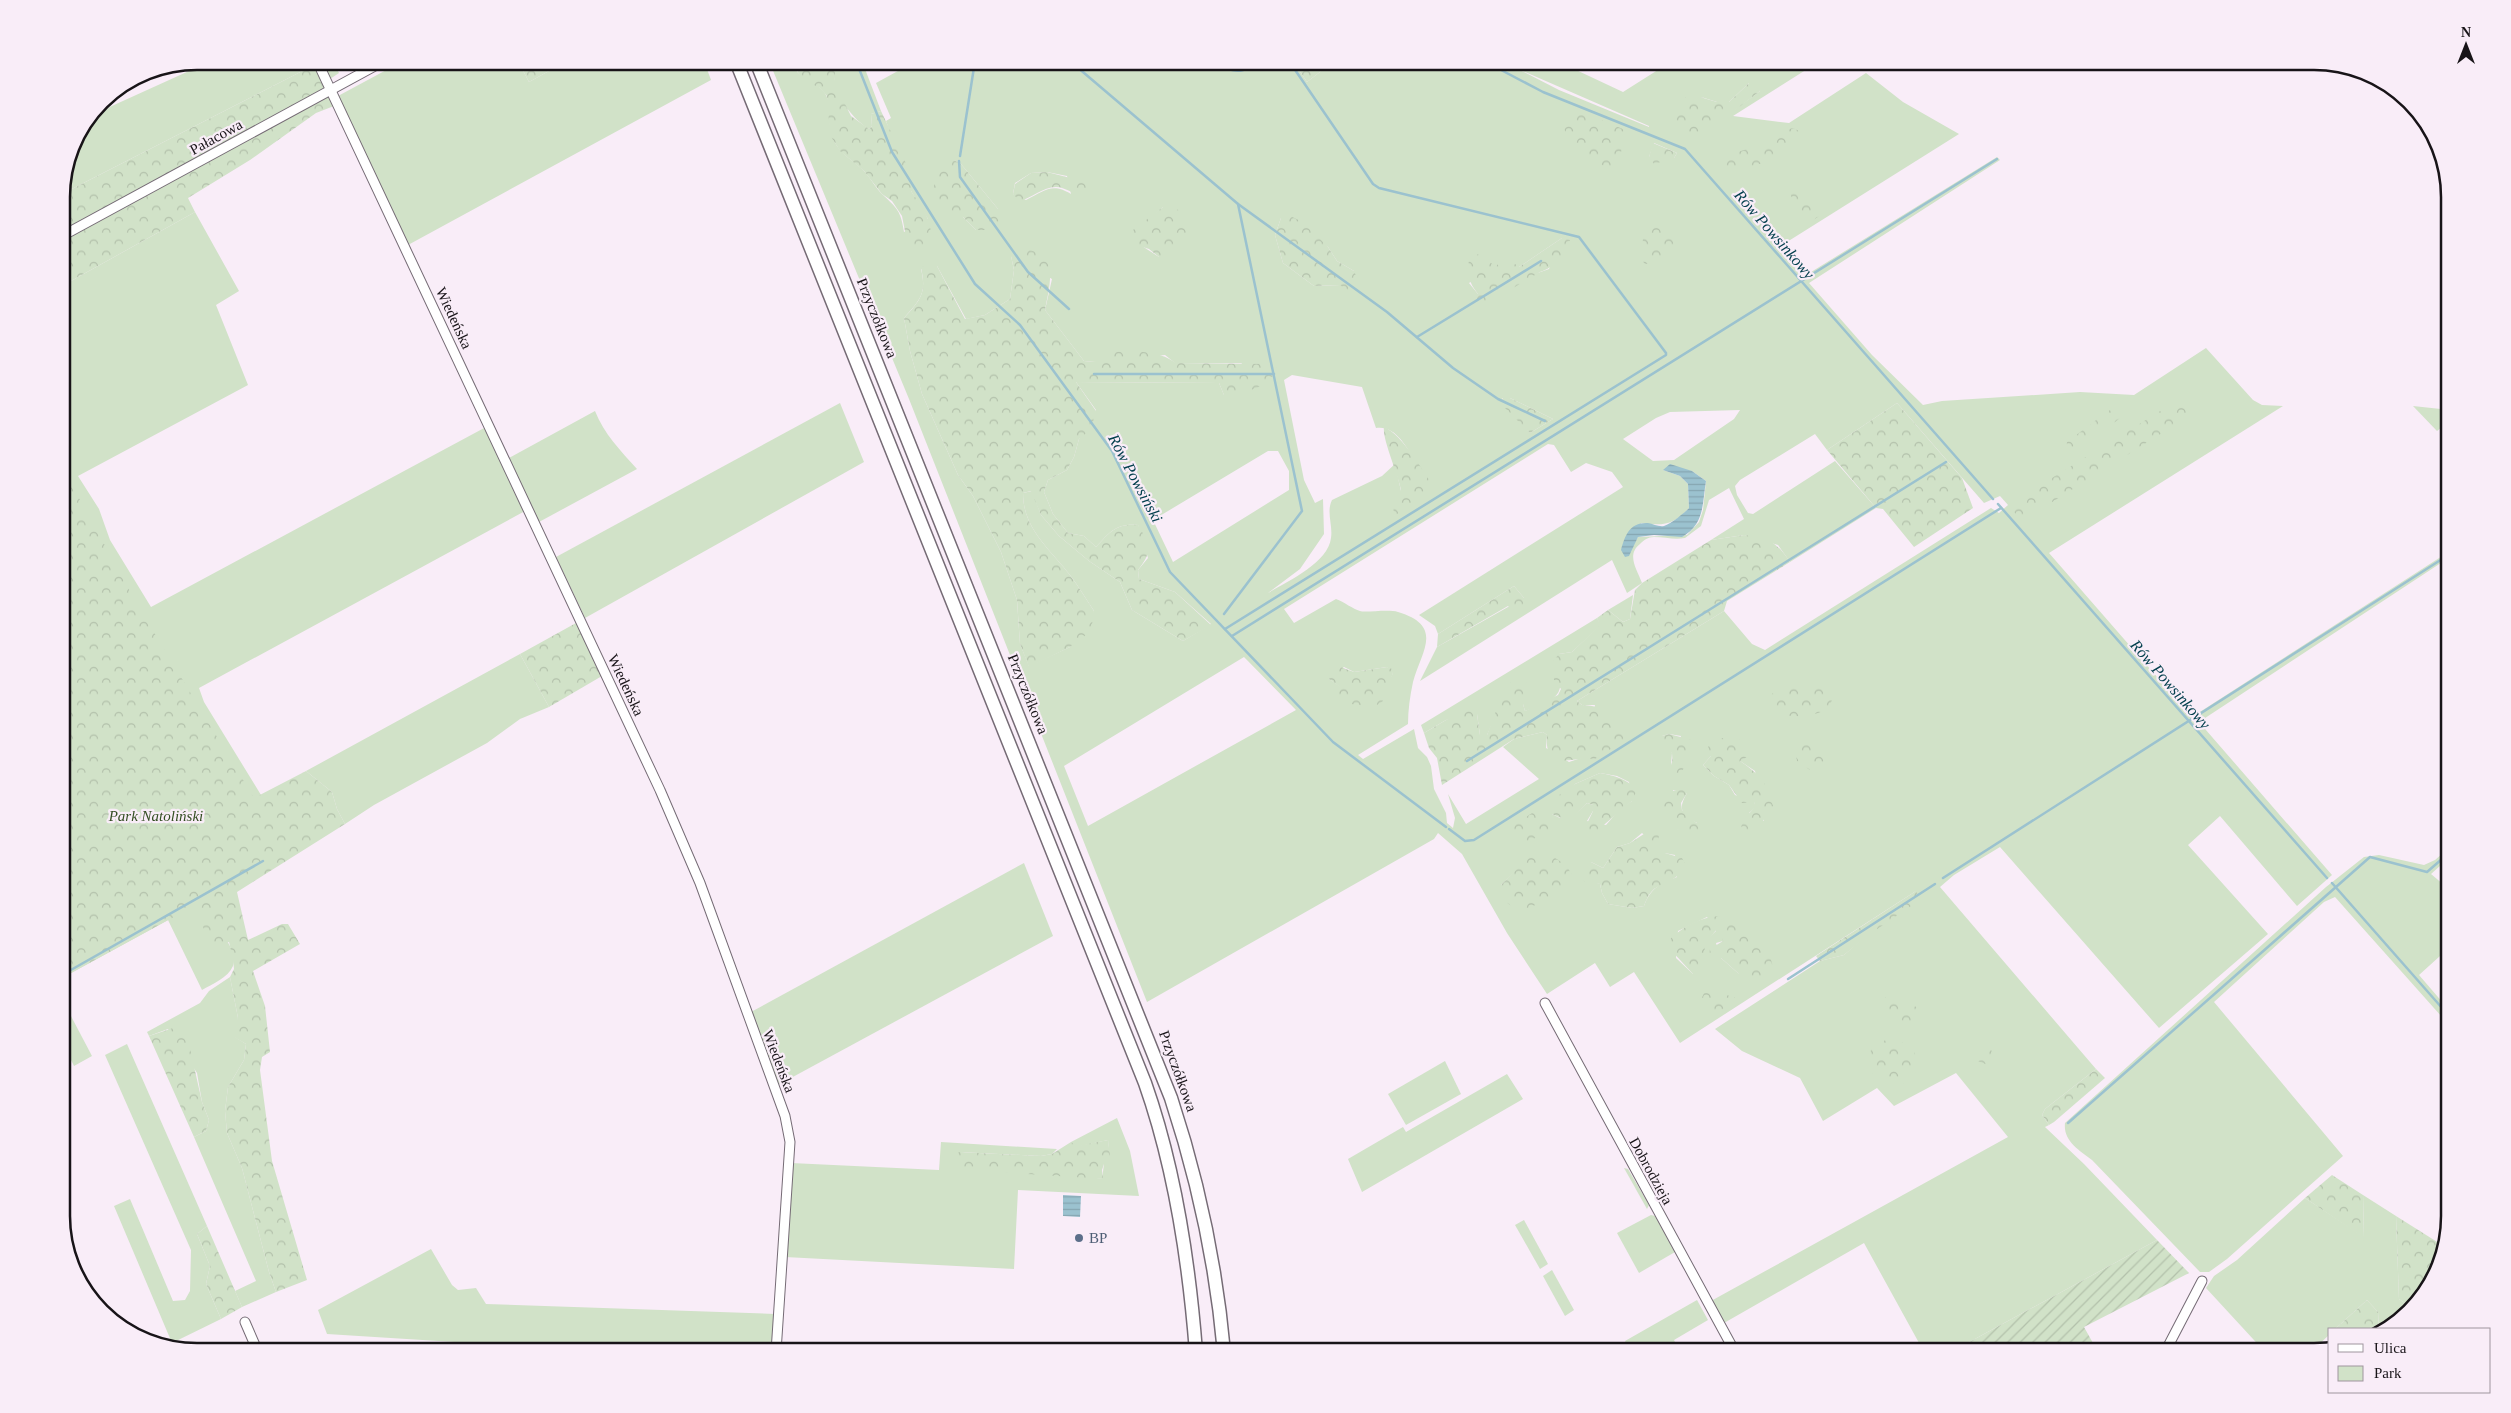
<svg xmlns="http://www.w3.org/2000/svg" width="2511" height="1413" viewBox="0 0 2511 1413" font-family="Georgia,serif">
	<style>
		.green { fill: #d1e2c8; fill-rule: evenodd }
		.forest { fill: url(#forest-crowns) }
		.garden { fill: url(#garden-furrows) }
		.water { fill: url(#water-rules) }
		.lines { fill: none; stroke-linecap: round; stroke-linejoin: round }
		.stream { stroke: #9bc2cf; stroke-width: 2.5 }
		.street-casing { stroke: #756b75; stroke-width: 11 }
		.secondary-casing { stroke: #756b75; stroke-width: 15 }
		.street { stroke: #fff; stroke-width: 9 }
		.secondary { stroke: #fff; stroke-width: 12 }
		.service-dot { fill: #5c6f8a; stroke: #f9edf8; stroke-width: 2 }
		.labels { text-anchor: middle; stroke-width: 4.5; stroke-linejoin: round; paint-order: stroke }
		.street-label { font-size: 15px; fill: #181418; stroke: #f9edf8 }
		.park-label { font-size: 15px; font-style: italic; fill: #334e22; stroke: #f9edf8 }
		.service-label { font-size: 15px; fill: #4e5e75; stroke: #f9edf8; text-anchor: start }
		.water-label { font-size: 16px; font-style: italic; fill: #04404e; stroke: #f9edf8 }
		.rim { fill: none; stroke: #181418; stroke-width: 2.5 }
	</style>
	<defs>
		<pattern id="forest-crowns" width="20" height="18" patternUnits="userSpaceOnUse" patternTransform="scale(1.25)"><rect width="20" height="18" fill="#d1e2c8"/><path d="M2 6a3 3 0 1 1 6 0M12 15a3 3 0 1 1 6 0" fill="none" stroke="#b3c1ab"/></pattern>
		<pattern id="garden-furrows" width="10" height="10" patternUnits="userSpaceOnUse" patternTransform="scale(1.25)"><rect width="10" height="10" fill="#d1e2c8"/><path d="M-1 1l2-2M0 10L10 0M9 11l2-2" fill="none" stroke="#b3c1ab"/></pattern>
		<pattern id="water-rules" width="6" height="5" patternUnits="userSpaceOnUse" patternTransform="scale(1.25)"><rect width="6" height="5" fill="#9bc2cf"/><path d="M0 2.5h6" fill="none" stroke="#85a6b1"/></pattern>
	</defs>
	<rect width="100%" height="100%" fill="#f9edf8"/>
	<g class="green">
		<polygon points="211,61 312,61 314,65 62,194 72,145 92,115"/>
		<polygon points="322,61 333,61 339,73 330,79"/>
		<polygon points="403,61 453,61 458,69 472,61 518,61 529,82 567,61 704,61 711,80 408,245 338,96"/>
		<path d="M769 61H791C801 85 818 80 826 95 834 109 823 129 840 150 846 157 856 163 863 170 870 177 875 187 882 194 897 208 901 211 904 232L928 219 911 191 886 121 891 118 876 83 916 61H1293L1307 82 1320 72 1323 61H1557L1623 92 1672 61H1820L1733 116 1789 123 1866 73 1903 102 1959 134 1779 247 1803 277 1997 157 2000 160 1809 283 1872 355 1923 405 1942 401 2080 392 2134 395 2206 348 2253 400 2262 405 2283 406 2049 553 2192 717 2450 551V557L2199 722 2332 875 2297 906 2220 816 2188 845 2268 934 2159 1028 2000 847 1954 875 1940 887 2096 1069 2045 1109 2042 1115 2049 1125 2045 1127 2084 1164 2157 1240 1951 1352H1924L1864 1243 1724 1323 1711 1301 2008 1137 1956 1073 1894 1106 1877 1088 1823 1121 1800 1078 1742 1051 1715 1029 1820 961 1844 955 1916 891 1680 1043 1634 972 1610 987 1595 963 1547 994 1507 933 1462 854 1438 833 1434 839 1147 1002 909 399ZM1518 69 1649 126V127L1559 90ZM1749 83 1760 91 1726 116 1701 97 1717 102H1729ZM1654 143 1677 153 1674 158 1649 157ZM954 160 961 164 998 209 976 230 963 217ZM1047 172 1067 176 1071 194C1052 182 1044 191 1026 200L1013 194 1015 183 1031 173ZM1163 207 1159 257 1142 246 1153 216ZM1281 218 1328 247 1337 261 1354 271 1340 285 1314 286 1283 263 1275 235ZM1562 238 1549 269 1478 294 1469 283 1496 267H1519ZM1011 256 1052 279 1045 310 1084 361 1095 362 1165 355 1175 363H1242L1224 395 1219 383 1076 382 1096 410 1079 439 1074 457 1067 470 1048 480 1044 492 1053 514 1068 533 1084 536 1096 547C1110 532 1116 523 1138 525L1148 558 1138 570 1139 579 1175 592 1211 624 1183 641 1132 610 1120 582 1089 561 1059 536 1041 515 1032 491 1023 493C1023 529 1050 549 1070 575 1079 587 1086 599 1094 611L1070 647 1029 666 1020 644 1017 600 1001 552 973 496 958 475 922 394 910 351 904 318C920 300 927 294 921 269L937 266 966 319 985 315 1010 299 1014 270ZM1292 375 1362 387 1376 428C1396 425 1406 447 1416 462L1394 516 1401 491 1395 464 1382 476 1332 500C1326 512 1333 525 1331 538 1328 563 1288 581 1268 593L1300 569 1324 534 1323 499 1315 503 1304 480 1284 380ZM1502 398H1510L1553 419 1530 433ZM1897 403 1984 503 2000 496 2008 505 1999 513 1991 508 1765 650 1752 644 1724 611 1577 701 1582 705H1595L1584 757 1569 762 1546 748 1547 735 1543 732 1514 739 1503 747 1539 779 1466 824 1448 794 1455 818 1453 828 1447 823 1446 813 1434 789 1431 766 1427 757 1418 748 1414 729 1363 759 1358 755 1408 724C1408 710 1410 696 1413 682 1421 652 1445 626 1398 612 1388 609 1365 613 1360 611 1353 609 1344 602 1336 599L1294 623 1284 609 1548 444 1554 445 1571 472 1586 463 1612 472 1623 487 1419 615 1435 626 1438 634 1514 586 1524 598 1437 647 1420 681 1612 560 1627 593 1642 583C1637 569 1626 555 1640 544 1644 540 1648 537 1654 537 1665 537 1674 540 1685 538L1701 526 1709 500 1729 488 1744 519 1711 540 1744 535 1778 545 1790 562 1876 508 1835 461 1753 514 1748 513 1737 495 1735 486 1740 480 1815 434 1827 450ZM1740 410 1734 419 1674 460 1653 461 1623 439 1656 418 1670 412ZM1268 451H1278L1289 471V490L1173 562 1153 520ZM1663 470 1692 471 1706 481 1703 510 1699 522 1687 535 1638 537 1630 551 1641 523C1663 526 1674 525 1689 508L1688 484 1680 476ZM1244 657 1296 710 1088 826 1064 766ZM1344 667 1354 672 1387 667 1393 673 1387 685 1341 687 1329 679ZM1669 734 1681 736 1671 765 1672 753 1662 736ZM1711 756 1740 761 1755 771 1764 821 1749 813 1756 807 1754 802 1735 795 1729 785 1714 776 1703 765ZM1600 773 1617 776 1629 782 1632 801 1620 809 1606 825 1587 821 1593 811V805L1587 803 1571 818H1560L1552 814 1575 784ZM1673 790 1687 793C1677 810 1682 814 1697 823L1678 830ZM1642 833 1664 853 1675 855 1677 877C1660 883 1650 889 1644 906L1632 908 1608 904 1602 893 1600 884 1594 882 1591 862 1603 868 1617 847 1630 843ZM1520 867 1541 902 1501 885ZM1707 917 1716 931 1707 939 1693 974 1676 958 1678 931ZM1723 941 1739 974 1721 958 1716 943Z"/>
		<path d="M838 61H862L881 111 871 114 872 126 869 129C854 120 835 97 834 77 834 72 837 66 838 61Z"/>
		<path d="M195 212 239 291 216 305 248 385 78 476 99 509 110 540 151 607 486 427 525 511 199 688 204 702 261 795 254 799 195 906C207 919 240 945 233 966 228 978 212 984 202 990L168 920 62 978V286Z"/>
		<polygon points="840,403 864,462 585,618 556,557"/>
		<polygon points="2413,406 2450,410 2450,421 2437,431"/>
		<path d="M595 411C604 434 620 450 637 469L539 522 509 458Z"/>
		<polygon points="1633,595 1630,619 1623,622 1608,610"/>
		<path d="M1597 618 1601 625 1572 652 1559 654C1562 694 1566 696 1525 711L1523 704 1491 726 1487 735H1480L1477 714 1446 720 1424 733 1421 725Z"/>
		<polygon points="520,654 549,707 520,719 487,743 374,805 345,824 337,809 332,792 306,771"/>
		<path d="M2450 847V857L2431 874 2450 890V947L2419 975 2450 1011V1026L2335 897 2324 902 2214 1002 2343 1156 2227 1259 2209 1272H2200L2092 1160C2079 1150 2063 1141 2065 1123L2326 887 2364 857 2379 855 2424 865 2435 860Z"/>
		<polygon points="1024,863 1053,936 778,1085 751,1012"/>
		<polygon points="230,977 238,1018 235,1037 246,1044 244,1060 228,1087 225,1111 227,1133 242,1168 269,1272 276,1292 242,1307 235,1291 256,1281 194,1137 206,1131 209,1120 202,1102 197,1073 168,1029 149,1036 147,1032 200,1003 209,991"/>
		<polygon points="62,999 92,1056 74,1066 62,1042"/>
		<polygon points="127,1044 207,1226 197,1234 210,1266 206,1284 221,1319 172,1343 114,1206 130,1199 173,1301 185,1300 190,1291 191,1250 105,1055"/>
		<polygon points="1445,1061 1461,1094 1406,1125 1388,1094"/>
		<polygon points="1507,1074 1523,1099 1362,1192 1348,1159 1403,1127 1406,1132"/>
		<polygon points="1117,1118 1130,1151 1139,1196 1018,1190 1014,1269 785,1257 791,1163 939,1170 941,1142 1057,1149 1052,1154 1041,1156 959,1152 1102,1179 1104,1164 1110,1164 1108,1140 1076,1147 1071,1142"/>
		<polygon points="1624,1168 1628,1169 1649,1205 1647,1209"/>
		<polygon points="2363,1195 2396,1216 2399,1299 2409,1306 2386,1329 2379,1329 2378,1312 2367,1300 2335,1329 2330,1329 2330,1334 2311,1352 2265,1352 2206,1288 2214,1276 2237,1260 2305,1198 2364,1237"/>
		<polygon points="1651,1215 1655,1216 1675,1252 1639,1273 1617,1233"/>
		<polygon points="1524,1220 1548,1264 1540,1269 1515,1225"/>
		<polygon points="431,1249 452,1285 458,1290 476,1288 486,1304 775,1314 773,1352 615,1352 327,1334 318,1310"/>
		<polygon points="1552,1270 1574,1310 1565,1316 1543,1276"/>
		<polygon points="1697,1300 1708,1320 1674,1340 1680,1352 1630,1352 1625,1341"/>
	</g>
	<g class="forest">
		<polygon points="518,61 567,61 529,82"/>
		<path d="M791 61H838L834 77 837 88 851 116 869 129 872 126 871 114 881 111 913 178 911 191C924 211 945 235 916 250L908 247 902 216 892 201 882 194 864 171 840 151 830 135 827 96 820 88 802 79Z"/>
		<polygon points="1293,61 1323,61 1320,72 1307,82"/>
		<polygon points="314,65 326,89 62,232 62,194"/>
		<polygon points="1749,83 1758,83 1760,91 1708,131 1692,139 1672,126 1670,115 1679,103 1690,94 1717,102 1729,102"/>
		<polygon points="329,95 334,106 316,113 250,160 188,198 195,212 62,286 62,240"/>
		<path d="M1574 108 1625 130 1620 158 1614 168C1583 161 1575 160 1564 128Z"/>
		<path d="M1793 128 1801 132 1800 143C1774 160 1756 169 1725 168L1724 161C1733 150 1748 151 1760 144 1774 136 1776 132 1793 128Z"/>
		<polygon points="1653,143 1677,153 1674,158 1654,164 1649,157"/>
		<path d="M954 160 961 164 998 209 1001 224 990 230H976L963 217 943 210 933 200C933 183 937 167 954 160Z"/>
		<path d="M1047 172 1086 182 1093 190 1088 198C1078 196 1071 191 1062 188 1048 183 1032 198 1020 201L1013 194 1015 184 1031 173Z"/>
		<path d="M1798 187C1809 195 1819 201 1822 214L1809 223 1791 200V191Z"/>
		<polygon points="1163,207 1179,210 1187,222 1185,240 1174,254 1159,257 1149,249 1130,243 1133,230"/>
		<polygon points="1290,216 1303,222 1328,247 1337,261 1354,271 1357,278 1356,285 1350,292 1340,285 1314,286 1283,263 1275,235 1281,218"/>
		<polygon points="1659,219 1683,243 1655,263 1645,264 1641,259 1643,239"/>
		<path d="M1562 238 1570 240C1563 256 1557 266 1540 272L1483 306 1475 305 1478 294C1468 281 1466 272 1470 256L1480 254 1496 267 1500 261 1507 258 1519 267Z"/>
		<path d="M1016 249C1060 249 1051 279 1045 310L1084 361 1095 362 1104 352C1129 352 1155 348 1176 363L1276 364 1278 375 1271 377V382L1231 398 1224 395 1219 383 1076 382 1096 411 1091 429 1079 439 1074 457 1067 470 1048 480 1044 492 1053 514 1068 533 1084 536 1096 547C1110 532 1116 523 1138 525 1150 545 1153 551 1138 570L1139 579 1175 592 1211 625 1183 641 1132 610 1120 582 1089 561 1059 536 1041 515 1031 491 1023 493C1023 529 1050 549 1070 575 1079 587 1086 599 1094 611L1091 631 1070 647 1029 667 1020 644 1017 600 1001 552 973 496 958 475 922 394 910 351 904 318C920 300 927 294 921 268L928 263 937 266 965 319 985 315 1010 299 1014 270 1011 256Z"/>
		<polygon points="1503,398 1510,398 1553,419 1530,433 1501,404"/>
		<polygon points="1897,403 1962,478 1973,508 1914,547 1883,509 1876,508 1827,450"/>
		<polygon points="2170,405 2205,406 2022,521 2008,505"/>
		<polygon points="2117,408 2124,415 2115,422 2066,452 2067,442 2108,411"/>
		<path d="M1384 427C1404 436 1423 472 1436 490L1394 516 1393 502 1401 490C1398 474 1382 439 1384 427Z"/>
		<polygon points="62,467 138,606 254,798 306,771 332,792 337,809 345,824 237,892 248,940 282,924 288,924 300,944 253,971 265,1006 270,1052 262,1057 260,1070 272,1161 307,1280 276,1292 269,1272 242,1168 227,1133 225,1111 228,1087 244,1060 246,1044 234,1037 231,1030 238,1018 230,977 234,969 233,959 229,942 212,948 194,906 62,978"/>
		<path d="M1744 535C1769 539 1776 541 1790 562L1727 601 1724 611 1577 701 1582 705C1607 705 1614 720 1628 738L1595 759C1573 755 1544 775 1547 735L1543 732 1514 739 1442 785 1437 758 1429 748 1424 733 1446 720 1469 709 1477 714 1480 735H1487L1502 695 1510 683 1524 679 1528 685 1523 704 1525 711 1558 695 1561 689 1554 680 1553 661 1559 654 1572 652 1600 625 1597 618 1608 610 1623 622 1630 619 1635 590 1642 583 1711 540Z"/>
		<polygon points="1514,586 1524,598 1524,604 1519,609 1512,610 1508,606 1437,647 1438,634"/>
		<polygon points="576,623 602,676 549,707 520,654"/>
		<polygon points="1335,665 1354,672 1387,667 1392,669 1393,673 1383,701 1374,707 1336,702 1336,692 1340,687 1329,679 1331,669"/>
		<path d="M1808 683 1824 687 1833 697 1829 708C1812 717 1799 718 1780 714L1770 700V696L1778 688Z"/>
		<polygon points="1669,734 1692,740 1695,749 1681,773 1676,774 1673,771 1672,753 1661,745 1662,736"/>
		<path d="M1722 738 1739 739 1745 746 1747 757 1740 761C1759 774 1768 783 1773 806 1765 819 1759 829 1744 833L1741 827 1744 819 1755 807 1754 802 1742 803 1729 785 1714 776 1703 765 1711 756 1708 747 1712 741Z"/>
		<path d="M1802 740C1816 741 1824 742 1829 756L1823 767 1810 770 1797 761 1795 750Z"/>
		<path d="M1600 773C1615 776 1626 778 1637 790L1632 801 1592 835 1583 832 1593 811V805L1587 803 1572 818H1561L1552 814 1549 802 1575 784Z"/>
		<path d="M1686 789 1687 793 1681 803 1682 810 1701 827 1702 834 1699 838C1679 837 1666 819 1657 803 1663 792 1673 790 1686 789Z"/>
		<path d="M1532 813H1548L1552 821 1548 832C1534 837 1519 851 1510 834L1516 824Z"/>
		<path d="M1650 830 1659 835 1658 845 1665 853 1682 858 1685 864C1682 868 1679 875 1676 877 1659 888 1652 884 1644 906L1632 908 1608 904 1602 893 1600 884 1585 882 1579 875 1582 865 1591 862 1603 868 1617 847 1630 843Z"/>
		<path d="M1552 856 1566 865 1572 875C1564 887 1535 910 1521 909 1510 908 1505 901 1500 893L1501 885 1529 857Z"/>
		<polygon points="1916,891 1920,899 1914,904 1867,936 1844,955 1820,961 1816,956"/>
		<path d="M1719 916 1723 921C1709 942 1702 937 1705 966L1698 974H1693L1669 948 1671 938C1684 926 1701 917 1719 916Z"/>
		<path d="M1730 924C1750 932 1769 945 1773 967L1761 981 1739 974 1721 958 1709 957 1710 949 1723 941 1722 930Z"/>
		<polygon points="1715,992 1734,997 1738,1001 1725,1009 1705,1012 1700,1002 1704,993"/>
		<path d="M1890 995C1905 999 1916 1004 1926 1017L1923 1023C1907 1029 1887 1013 1883 999Z"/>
		<polygon points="176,1027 181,1029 189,1044 202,1102 209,1120 206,1131 194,1137 149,1036"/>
		<path d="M1886 1040C1909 1042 1919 1047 1916 1072L1903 1084C1876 1083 1864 1075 1872 1046Z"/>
		<path d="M1983 1044C1990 1046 1992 1050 1993 1057L1988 1065 1975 1060V1050Z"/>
		<polygon points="2096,1069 2105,1078 2054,1122 2049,1125 2042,1115 2045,1109"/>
		<polygon points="1108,1140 1111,1164 1104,1164 1102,1170 1103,1179 954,1169 951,1166 950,1160 959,1152 1041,1156 1052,1154 1071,1142 1077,1146"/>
		<polygon points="2332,1175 2363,1195 2364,1238 2305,1198"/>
		<polygon points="2396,1216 2442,1245 2432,1283 2409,1306 2399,1299"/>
		<polygon points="207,1226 242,1307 221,1319 206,1284 210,1266 197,1234"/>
		<polygon points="2367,1300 2378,1312 2379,1329 2335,1329"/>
	</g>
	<polygon class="garden" points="2157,1240 2189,1273 2084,1327 2098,1352 1951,1352"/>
	<g class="water">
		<path d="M1670 464 1692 471 1706 481C1702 504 1705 524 1682 537L1654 535 1638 537 1629 556 1625 557 1621 550C1625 535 1630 522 1648 523 1653 524 1659 527 1664 526 1671 524 1684 513 1689 508L1688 484 1680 476 1663 470Z"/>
		<polygon points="1063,1195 1081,1196 1080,1217 1063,1216"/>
	</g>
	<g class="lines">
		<g class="stream">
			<polyline points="856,61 892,152 975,284 1020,325 1112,451 1170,572 1333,742 1446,827"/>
			<polyline points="1070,61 1238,204 1387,312 1453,368 1498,399 1545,421"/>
			<path d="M1208 61C1237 73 1236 75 1265 61"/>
			<polyline points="1484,61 1543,92 1685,149 1993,499"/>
			<polyline points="960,156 975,61"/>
			<polyline points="959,161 960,177 1028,272 1069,309"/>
			<polyline points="1417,337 1541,261"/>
			<polyline points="1094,374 1274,374"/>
			<polyline points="1998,504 2327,878"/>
			<polyline points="1224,614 1302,511 1238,204"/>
			<polyline points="1225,629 1666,355 1666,353 1579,237 1379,188 1373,184 1289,61"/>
			<polyline points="1232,636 1997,159"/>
			<polyline points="1467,761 1946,462"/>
			<polyline points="1449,829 1465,841 1474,840 2001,508"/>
			<polyline points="1943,878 2450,554"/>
			<polyline points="2332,883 2450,1017"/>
			<polyline points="62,975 263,861"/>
			<polyline points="1788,979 1935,884"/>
			<polyline points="2068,1123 2370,857 2427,872 2450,852"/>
			<polyline points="83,1288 95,1301"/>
		</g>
		<g class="street-casing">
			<g id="street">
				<polyline points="317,61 660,790 700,883 785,1116 790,1142 776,1352"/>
				<polyline points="62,236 384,61"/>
				<polyline points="1545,1003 1735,1352"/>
				<polyline points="245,1322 258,1352"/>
				<polyline points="2165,1352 2202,1281"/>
			</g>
		</g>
		<g class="secondary-casing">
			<g id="secondary">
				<path d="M736 61 1145 1083C1175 1168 1189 1261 1196 1352"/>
				<path d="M756 61 1171 1098C1199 1183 1216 1263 1224 1352"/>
			</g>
		</g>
		<use href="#street" class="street"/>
		<use href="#secondary" class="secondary"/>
	</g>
	<circle class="service-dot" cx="1079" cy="1238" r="5"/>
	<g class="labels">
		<g class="street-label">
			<text transform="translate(216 137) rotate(-29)" y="5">Pałacowa</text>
			<text transform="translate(454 318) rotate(65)" y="5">Wiedeńska</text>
			<text transform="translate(877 318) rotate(68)" y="5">Przyczółkowa</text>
			<text transform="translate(626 685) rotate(65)" y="5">Wiedeńska</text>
			<text transform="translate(1028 694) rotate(68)" y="5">Przyczółkowa</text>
			<text transform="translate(779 1061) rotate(69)" y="5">Wiedeńska</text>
			<text transform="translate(1178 1071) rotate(70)" y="5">Przyczółkowa</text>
			<text transform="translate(1651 1171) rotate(61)" y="5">Dobrodzieja</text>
		</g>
		<g class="park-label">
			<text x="156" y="821">Park Natoliński</text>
		</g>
		<g class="service-label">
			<text x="1089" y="1243">BP</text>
		</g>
		<g class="water-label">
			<text transform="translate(1775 234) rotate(49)" y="6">Rów Powsinkowy</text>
			<text transform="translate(1136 478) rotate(62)" y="6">Rów Powsiński</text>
			<text transform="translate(2171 684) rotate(49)" y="6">Rów Powsinkowy</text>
		</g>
	</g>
	<path d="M0 0H2511V1413H0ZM197 70H2314A127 127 0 0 1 2441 197V1216A127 127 0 0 1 2314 1343H197A127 127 0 0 1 70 1216V197A127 127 0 0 1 197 70Z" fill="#f9edf8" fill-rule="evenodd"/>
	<path class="rim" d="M197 70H2314A127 127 0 0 1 2441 197V1216A127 127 0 0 1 2314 1343H197A127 127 0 0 1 70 1216V197A127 127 0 0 1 197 70Z"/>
	<rect x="2328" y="1328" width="162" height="65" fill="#f9edf8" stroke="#9f969e"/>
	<rect x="2338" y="1344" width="25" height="8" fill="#ffffff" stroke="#9f969e"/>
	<text x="2374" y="1353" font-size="15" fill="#181418">Ulica</text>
	<rect x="2338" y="1366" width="25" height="15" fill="#d1e2c8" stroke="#9f969e"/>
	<text x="2374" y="1378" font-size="15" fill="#181418">Park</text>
	<g transform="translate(2466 45)" stroke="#f9edf8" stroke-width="4" paint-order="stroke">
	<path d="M0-4L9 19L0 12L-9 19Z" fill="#181418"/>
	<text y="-8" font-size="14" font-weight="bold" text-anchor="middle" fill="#181418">N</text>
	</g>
</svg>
